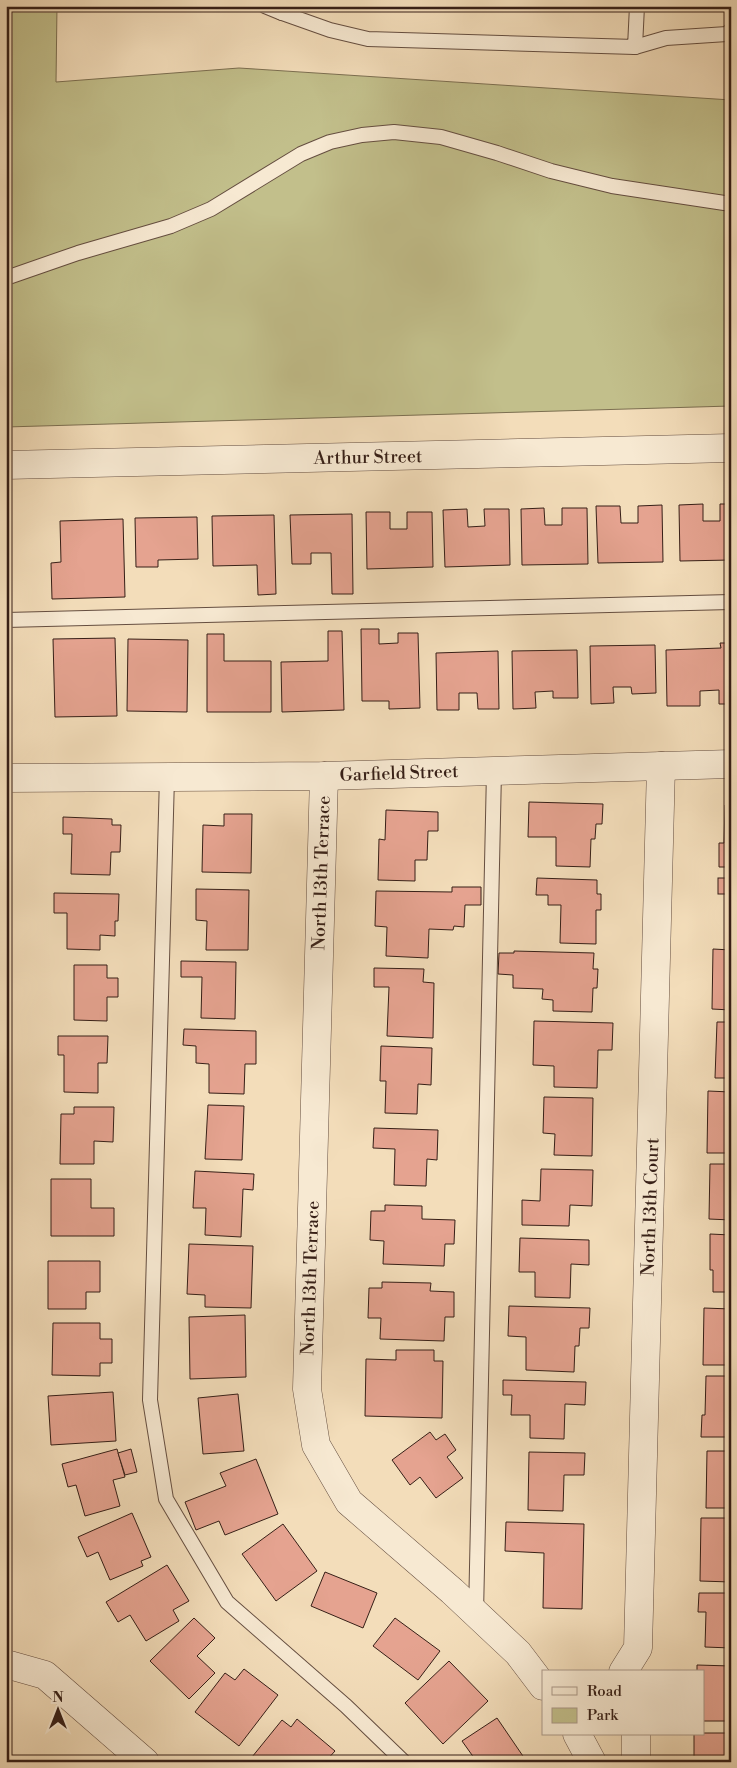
<svg xmlns="http://www.w3.org/2000/svg" width="737" height="1768" viewBox="0 0 737 1768" font-family="'Libre Bodoni',serif">
	<style>
		.green { fill: #c2bf8b; stroke: #7c6f51 }
		.building { fill: #e5a390; stroke: #361f17 }
		.lines { fill: none; stroke-linecap: round; stroke-linejoin: round }
		.lane-casing { stroke: #654e40; stroke-width: 16 }
		.street-casing { stroke: #654e40; stroke-width: 29 }
		.lane { stroke: #f7e9d2; stroke-width: 14 }
		.street { stroke: #f7e9d2; stroke-width: 28 }
		.labels { text-anchor: middle; stroke-width: 4; stroke-linejoin: round; paint-order: stroke }
		.street-label { font-size: 18px; fill: #361f17; stroke: #f7e9d2 }
	</style>
	<rect width="100%" height="100%" fill="#f3ddba"/>
	<filter id="stains"><feTurbulence type="fractalNoise" baseFrequency=".004" numOctaves="4"/><feColorMatrix values="0 0 0 0 .2 0 0 0 0 .09 0 0 0 0 .02 0 0 0 .5 -.17"/></filter>
	<radialGradient id="worn" r=".72"><stop offset=".6" stop-color="#630" stop-opacity="0"/><stop offset="1" stop-color="#630" stop-opacity=".3"/></radialGradient>
	<polygon class="green" points="6,6 57,6 56,82 239,68 731,100 731,406 6,427"/>
	<g class="building">
		<polygon points="703,504 703,521 720,521 720,504 731,504 731,560 680,561 679,505"/>
		<polygon points="662,505 663,562 598,563 596,506 620,506 621,523 638,523 638,506"/>
		<polygon points="544,508 545,525 562,525 562,508 587,508 588,564 522,565 521,509"/>
		<polygon points="467,509 468,527 485,526 484,509 509,509 510,565 445,567 443,510"/>
		<polygon points="366,512 390,512 390,529 407,529 407,512 432,512 433,567 367,569"/>
		<polygon points="352,514 353,594 332,594 331,553 311,553 311,564 292,564 290,515"/>
		<polygon points="274,515 276,594 258,595 257,565 213,566 212,516"/>
		<polygon points="197,517 198,559 158,560 158,567 136,567 135,518"/>
		<polygon points="123,519 125,597 52,599 51,563 61,562 60,521"/>
		<polygon points="361,629 379,629 379,644 398,643 398,633 418,633 420,708 389,709 389,701 362,701"/>
		<polygon points="328,631 342,631 344,710 282,712 281,662 328,661"/>
		<polygon points="207,634 224,634 224,661 271,661 271,712 207,712"/>
		<polygon points="115,638 117,716 55,717 53,639"/>
		<polygon points="128,639 188,640 187,712 127,711"/>
		<polygon points="720,643 731,643 731,704 719,704 719,690 700,691 700,706 667,706 666,650 721,648"/>
		<polygon points="655,645 656,693 632,694 631,687 613,687 614,703 591,704 590,646"/>
		<polygon points="577,650 578,698 553,698 553,691 535,692 536,708 513,709 512,651"/>
		<polygon points="498,651 499,709 478,709 477,693 459,693 459,710 437,710 436,653"/>
		<polygon points="529,802 603,804 602,824 596,824 595,839 591,839 590,867 556,866 556,837 528,837"/>
		<polygon points="725,805 731,805 731,867 719,867 719,843 724,843"/>
		<polygon points="386,810 438,812 438,831 428,831 427,860 415,860 415,881 378,880 379,839 385,840"/>
		<polygon points="224,814 252,814 251,873 202,872 203,825 224,826"/>
		<polygon points="63,817 112,819 112,825 121,825 120,852 111,852 110,875 71,874 72,834 63,834"/>
		<polygon points="537,878 597,880 597,894 601,894 601,910 596,910 596,944 560,943 561,905 548,905 548,895 536,895"/>
		<rect x="718" y="878" width="13" height="16"/>
		<polygon points="452,887 481,887 481,905 465,905 464,927 454,926 453,930 429,929 428,958 386,956 387,927 375,926 376,891 452,892"/>
		<polygon points="196,889 249,890 248,950 206,950 207,921 196,920"/>
		<polygon points="54,893 119,894 118,921 115,921 115,936 100,935 100,950 67,949 67,913 54,913"/>
		<polygon points="713,949 731,950 731,1010 712,1009"/>
		<polygon points="514,951 594,953 593,969 598,969 597,988 593,988 592,1012 553,1011 553,1000 542,999 543,989 513,988 513,975 498,974 499,953 514,953"/>
		<polygon points="181,961 236,962 235,1019 201,1018 202,977 181,977"/>
		<polygon points="74,965 107,965 107,978 118,978 118,997 107,997 107,1021 74,1020"/>
		<polygon points="374,968 424,969 423,982 434,983 433,1038 387,1036 389,987 374,987"/>
		<polygon points="534,1021 613,1023 612,1050 598,1050 597,1088 554,1087 554,1066 533,1065"/>
		<polygon points="717,1022 731,1022 731,1078 715,1078"/>
		<polygon points="184,1029 256,1031 256,1064 245,1064 244,1094 209,1093 209,1064 196,1063 196,1046 183,1045"/>
		<polygon points="58,1036 108,1036 107,1063 98,1063 98,1093 64,1092 64,1055 58,1055"/>
		<polygon points="381,1046 432,1048 431,1085 418,1084 417,1114 385,1113 386,1081 380,1081"/>
		<polygon points="708,1091 731,1092 731,1153 707,1153"/>
		<polygon points="544,1097 593,1098 592,1156 554,1155 555,1134 543,1133"/>
		<polygon points="208,1105 244,1106 242,1160 205,1159"/>
		<polygon points="74,1107 114,1107 113,1142 94,1141 94,1164 60,1164 61,1114 74,1114"/>
		<polygon points="374,1128 438,1130 437,1160 427,1159 426,1186 394,1185 395,1149 373,1148"/>
		<polygon points="710,1164 731,1164 731,1220 709,1219"/>
		<polygon points="541,1169 593,1170 592,1206 570,1205 569,1226 522,1225 522,1200 540,1201"/>
		<polygon points="195,1171 254,1174 253,1190 243,1189 241,1237 205,1235 206,1208 193,1208"/>
		<polygon points="51,1179 91,1179 91,1208 114,1208 114,1236 51,1236"/>
		<polygon points="385,1205 422,1206 422,1219 455,1220 454,1244 445,1244 444,1266 383,1264 384,1241 370,1240 371,1211 385,1211"/>
		<polygon points="710,1234 731,1235 731,1292 713,1292 713,1270 710,1270"/>
		<polygon points="520,1238 589,1240 589,1265 571,1264 570,1298 535,1297 535,1272 519,1272"/>
		<polygon points="189,1244 253,1246 251,1308 205,1307 205,1295 187,1294"/>
		<polygon points="48,1261 100,1261 100,1292 86,1292 86,1309 48,1309"/>
		<polygon points="382,1282 431,1283 430,1291 454,1292 454,1317 445,1317 444,1341 380,1339 381,1318 368,1318 369,1288 382,1288"/>
		<polygon points="509,1306 590,1308 589,1328 580,1328 579,1346 575,1346 574,1372 526,1370 526,1337 508,1336"/>
		<polygon points="704,1308 731,1309 731,1365 703,1365"/>
		<polygon points="245,1315 246,1377 190,1379 189,1317"/>
		<polygon points="53,1323 100,1323 100,1339 112,1339 112,1363 100,1363 100,1376 52,1375"/>
		<polygon points="396,1350 434,1350 434,1361 443,1361 442,1418 365,1416 366,1359 396,1360"/>
		<polygon points="706,1376 731,1376 731,1437 701,1437 702,1415 705,1415"/>
		<polygon points="503,1380 586,1382 585,1405 565,1404 564,1439 530,1438 530,1415 511,1415 512,1395 503,1395"/>
		<polygon points="113,1392 116,1441 51,1445 48,1396"/>
		<polygon points="238,1394 244,1451 203,1454 198,1398"/>
		<polygon points="430,1432 436,1440 445,1434 456,1450 447,1457 463,1478 436,1498 420,1477 410,1485 392,1460"/>
		<polygon points="117,1449 125,1477 113,1480 120,1506 85,1516 76,1485 68,1487 62,1464"/>
		<polygon points="131,1449 137,1472 125,1475 118,1453"/>
		<polygon points="707,1451 731,1451 731,1508 706,1508"/>
		<polygon points="529,1452 585,1453 584,1475 564,1475 563,1511 528,1510"/>
		<polygon points="256,1459 278,1514 225,1535 219,1521 196,1530 185,1502 226,1486 220,1473"/>
		<polygon points="132,1513 151,1557 141,1561 143,1566 110,1580 98,1552 87,1557 78,1537"/>
		<polygon points="701,1518 731,1518 731,1582 700,1581"/>
		<polygon points="506,1522 584,1524 582,1609 543,1608 544,1553 505,1551"/>
		<polygon points="283,1524 317,1571 276,1601 242,1554"/>
		<polygon points="167,1565 189,1601 173,1610 179,1621 146,1641 130,1615 118,1622 106,1602"/>
		<polygon points="325,1572 377,1593 363,1628 311,1606"/>
		<polygon points="699,1593 731,1593 731,1648 705,1647 706,1612 698,1612"/>
		<polygon points="194,1618 215,1638 197,1656 215,1673 189,1699 150,1661"/>
		<polygon points="395,1618 440,1651 418,1680 373,1646"/>
		<polygon points="449,1661 488,1701 443,1744 405,1703"/>
		<polygon points="697,1665 731,1666 731,1721 703,1721 703,1672 697,1672"/>
		<polygon points="244,1669 278,1695 239,1746 195,1712 225,1673 235,1680"/>
		<polygon points="497,1718 527,1762 477,1762 462,1741"/>
		<polygon points="297,1719 335,1751 325,1762 258,1762 252,1757 282,1720 291,1727"/>
		<polygon points="703,1733 731,1733 731,1762 694,1762 694,1734 703,1734"/>
	</g>
	<g class="lines">
		<g class="lane-casing">
			<g id="lane">
				<polyline points="265,6 282,13"/>
				<polyline points="282,6 282,13 330,30 368,39 635,47 637,6"/>
				<polyline points="635,47 666,38 727,34 731,30"/>
				<polyline points="6,278 78,253 171,226 211,209 301,154 330,142 362,135 394,132 441,137 497,153 551,171 612,186 731,204"/>
				<polyline points="6,620 731,602"/>
				<polyline points="167,777 150,1400 166,1499 227,1602 346,1706 404,1762"/>
				<polyline points="476,1614 494,771"/>
			</g>
		</g>
		<g class="street-casing">
			<g id="street">
				<polyline points="6,465 731,448"/>
				<polyline points="324,776 307,1389 316,1445 349,1502 452,1591 518,1653 543,1686"/>
				<polyline points="6,778 324,776 731,764"/>
				<polyline points="6,1664 45,1675 145,1762"/>
				<polyline points="623,1672 638,1648 661,766"/>
				<polyline points="577,1734 592,1762"/>
				<polyline points="636,1762 636,1734"/>
			</g>
		</g>
		<use href="#lane" class="lane"/>
		<use href="#street" class="street"/>
	</g>
	<g class="labels">
		<g class="street-label">
			<text transform="translate(368 457) rotate(-1)" y="6">Arthur Street</text>
			<text transform="translate(399 773) rotate(-2)" y="6">Garfield Street</text>
			<text transform="translate(321 873) rotate(-88)" y="6">North 13th Terrace</text>
			<text transform="translate(650 1207) rotate(-88)" y="6">North 13th Court</text>
			<text transform="translate(310 1278) rotate(-88)" y="6">North 13th Terrace</text>
		</g>
	</g>
	<rect width="737" height="1768" fill="none" stroke="#f3ddba" stroke-width="25"/>
	<rect x="8" y="8" width="722" height="1753" fill="none" stroke="#361f17" stroke-width="2.5"/>
	<rect x="12" y="12" width="712" height="1743" fill="none" stroke="#361f17"/>
	<rect x="542" y="1670" width="162" height="65" fill="#f7e9d2" stroke="#aa9887"/>
	<rect x="552" y="1687" width="25" height="8" fill="#f7e9d2" stroke="#aa9887"/>
	<text x="587" y="1696" font-size="15" fill="#361f17">Road</text>
	<rect x="552" y="1708" width="25" height="15" fill="#c2bf8b" stroke="#aa9887"/>
	<text x="587" y="1720" font-size="15" fill="#361f17">Park</text>
	<g transform="translate(58 1710)" stroke="#f7e9d2" stroke-width="4" paint-order="stroke">
	<path d="M0-4L9 19L0 12L-9 19Z" fill="#361f17"/>
	<text y="-8" font-size="14" font-weight="bold" text-anchor="middle" fill="#361f17">N</text>
	</g>
	<rect width="100%" height="100%" filter="url(#stains)"/>
	<rect width="100%" height="100%" fill="url(#worn)"/>
</svg>
